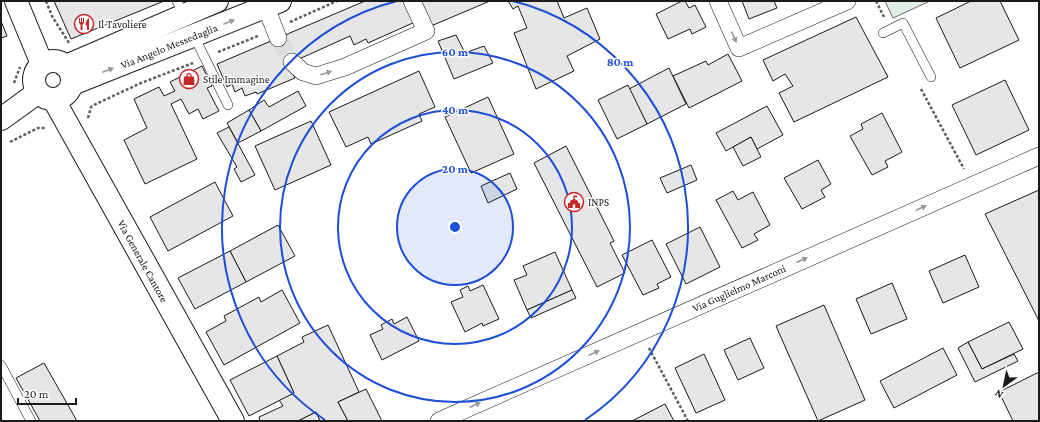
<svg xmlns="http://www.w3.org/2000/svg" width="1040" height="422" viewBox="0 0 1040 422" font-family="'Crimson Pro',serif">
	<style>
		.green { fill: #e0efe3; stroke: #6a6a6a }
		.building { fill: #e6e6e6; stroke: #1a1a1a }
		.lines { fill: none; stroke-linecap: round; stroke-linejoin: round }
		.minor-tunnel { stroke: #ddd; stroke-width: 17; stroke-dasharray: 17 8; stroke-linecap: butt }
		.service-casing { stroke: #1a1a1a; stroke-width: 10 }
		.minor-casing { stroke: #1a1a1a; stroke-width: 18 }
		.tertiary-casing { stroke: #1a1a1a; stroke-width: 24 }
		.primary-casing { stroke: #1a1a1a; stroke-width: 24 }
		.path { stroke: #5f5f5f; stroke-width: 2.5; stroke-dasharray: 3 2; stroke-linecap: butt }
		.service { stroke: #fff; stroke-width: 9 }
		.minor { stroke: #fff; stroke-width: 17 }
		.tertiary { stroke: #fff; stroke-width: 22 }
		.primary { stroke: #fff; stroke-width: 22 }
		.oneway { fill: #989898 }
		.ring { fill: none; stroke: #1d4ed8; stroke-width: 2 }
		.labels { text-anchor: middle; stroke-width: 3; stroke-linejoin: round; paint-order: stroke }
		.poi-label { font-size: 11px; fill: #1a1a1a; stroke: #fff; text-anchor: start }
		.street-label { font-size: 11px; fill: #1a1a1a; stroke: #fff }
		.centre { fill: #1d4ed8; stroke: #fff; stroke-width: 2 }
		.ring-label { font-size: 12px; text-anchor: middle; font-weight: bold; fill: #1d4ed8; stroke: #fff; stroke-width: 3; stroke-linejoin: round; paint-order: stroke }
	</style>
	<rect width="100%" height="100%" fill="#fff"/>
	<polygon class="green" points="885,1 930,1 893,18"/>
	<g class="building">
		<polygon points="54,1 164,1 71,39"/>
		<polygon points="365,1 405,1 415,22 368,43 366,39 354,45 350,36 288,64 295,78 257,94 256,92 245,96 242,88 235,92 232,84 227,87 217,64"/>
		<polygon points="421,1 490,1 431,26"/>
		<polygon points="508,1 557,1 564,18 587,8 600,39 567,56 574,71 536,89 514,33 527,28 518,6 513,9"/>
		<polygon points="682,1 685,1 689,8 695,5 706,27 692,34 690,29 668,39 656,14"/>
		<polygon points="742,1 774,1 777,8 749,19"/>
		<polygon points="971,1 1000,1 1019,40 960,68 936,18"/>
		<polygon points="856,17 888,77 794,122 779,93 793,86 785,74 773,81 763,60"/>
		<polygon points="1,21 7,36 1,38"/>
		<polygon points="456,35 465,53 484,46 493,63 454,79 438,41"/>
		<polygon points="728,54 742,81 689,108 673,76 706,61 708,65"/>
		<polygon points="202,66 212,86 207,88 219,111 203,119 198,109 189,114 181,99 171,104 197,159 145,184 124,140 147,128 134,99 159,87 164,96 175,91 170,82"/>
		<polygon points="669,68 686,104 647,124 629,89"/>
		<polygon points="419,71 435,107 419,114 422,121 371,144 368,137 346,147 329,112"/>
		<polygon points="1005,80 1029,130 976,155 952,105"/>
		<polygon points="628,85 647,124 617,139 598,100"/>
		<polygon points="298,91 306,106 261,131 249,110 264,100 269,107"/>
		<polygon points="488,97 514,154 471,173 445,117"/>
		<polygon points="767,106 783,135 757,149 751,137 726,151 716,133"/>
		<polygon points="249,110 261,131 238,143 227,123"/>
		<polygon points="882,113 902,152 885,161 888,167 872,175 850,136 863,129 861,124"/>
		<polygon points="311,121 331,165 275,190 255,146"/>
		<polygon points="229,127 255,175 241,182 234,169 237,167 217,133"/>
		<polygon points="751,137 761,157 743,166 733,147"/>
		<polygon points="566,146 614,241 610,243 625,273 597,287 534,163"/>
		<polygon points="818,160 831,184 821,190 825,197 802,209 784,178"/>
		<polygon points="691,165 697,180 667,193 660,178"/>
		<polygon points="510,173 517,189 488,203 481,186"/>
		<polygon points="215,182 233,216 168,251 150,217"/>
		<polygon points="1039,190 1039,321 985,214"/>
		<polygon points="733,191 738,200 753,192 770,225 754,234 758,240 742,248 716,200"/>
		<polygon points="278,225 295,256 246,282 230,251"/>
		<polygon points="700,227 720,267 686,284 666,244"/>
		<polygon points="652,240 671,277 657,284 659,288 643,295 622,255"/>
		<polygon points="230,251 246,282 195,309 178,278"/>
		<polygon points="555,252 572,290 527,310 514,280 527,275 523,266"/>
		<polygon points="965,255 979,287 943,303 929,271"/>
		<polygon points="892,283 907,319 871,334 856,299"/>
		<polygon points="483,285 499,319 483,326 482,323 465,332 451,302 463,297 460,290 468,286 470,291"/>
		<polygon points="282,290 300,323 224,365 206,332 226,321 224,316 259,297 261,302"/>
		<polygon points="572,290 576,298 531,318 527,310"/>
		<polygon points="824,305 865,400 818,421 776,326"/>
		<polygon points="407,317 419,341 382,360 370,335 383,329 381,325 392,319 394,324"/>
		<polygon points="1009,322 1023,349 982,369 968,342"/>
		<polygon points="328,325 359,392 338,402 348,421 320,421 316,412 298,421 260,421 259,417 283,406 279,400 294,393 277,356 304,342 302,337"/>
		<polygon points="750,338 764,368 738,380 724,350"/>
		<polygon points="968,342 982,369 1014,354 1018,361 975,382 958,348"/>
		<polygon points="943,348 957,375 894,408 880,381"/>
		<polygon points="704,354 725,400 696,413 675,368"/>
		<polygon points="277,356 294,393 249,416 230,380"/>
		<polygon points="44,363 77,421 40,421 16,378"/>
		<polygon points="1039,372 1039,421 1013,421 999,392"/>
		<polygon points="366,389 382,421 348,421 338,402"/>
		<polygon points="665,404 674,421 632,421"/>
		<polygon points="316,412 320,421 298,421"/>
	</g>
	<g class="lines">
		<polyline class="minor-tunnel" points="278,38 292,62"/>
		<g class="service-casing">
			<g id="service">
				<polyline points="177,1 184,15"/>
				<polyline points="883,33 903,23 931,77"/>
				<polyline points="194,36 228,105"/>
				<polyline points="1,365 31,421"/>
			</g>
		</g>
		<g class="minor-casing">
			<g id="minor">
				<polyline points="718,1 739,48 847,1"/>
				<polyline points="266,7 278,38"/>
				<polyline points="292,62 303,72 316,76 345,67 426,31 412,1"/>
				<polyline points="439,421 1039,156"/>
			</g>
		</g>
		<g class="tertiary-casing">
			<g id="tertiary">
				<polyline points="16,1 42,64"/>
				<polyline points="54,100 233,421"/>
			</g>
		</g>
		<g class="primary-casing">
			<g id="primary">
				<circle cx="53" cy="80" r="19"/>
				<polyline points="66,66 217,1"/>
				<polyline points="72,84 280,1"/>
				<polyline points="1,119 37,93"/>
			</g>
		</g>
		<g class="path">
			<polyline points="46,1 52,16 69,43"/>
			<polyline points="876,1 884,17"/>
			<polyline points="290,22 337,1"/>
			<polyline points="218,52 258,36"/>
			<polyline points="14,83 20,67"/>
			<polyline points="921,89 964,169"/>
			<polyline points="88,118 91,107 96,104 141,83 193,63"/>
			<polyline points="10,142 38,128 46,128"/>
			<polyline points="649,348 688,421"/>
		</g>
		<use href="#service" class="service"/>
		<use href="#minor" class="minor"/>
		<use href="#tertiary" class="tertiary"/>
		<use href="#primary" class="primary"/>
	</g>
	<defs><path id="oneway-solid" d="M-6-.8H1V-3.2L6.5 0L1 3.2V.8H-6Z"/></defs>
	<g class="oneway">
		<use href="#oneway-solid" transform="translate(229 22) rotate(-22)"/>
		<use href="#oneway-solid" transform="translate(734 37) rotate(66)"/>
		<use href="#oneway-solid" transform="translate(108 70) rotate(-21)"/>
		<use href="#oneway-solid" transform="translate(326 73) rotate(-18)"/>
		<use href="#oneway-solid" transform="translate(921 208) rotate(-24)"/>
		<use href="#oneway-solid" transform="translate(802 260) rotate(-24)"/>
		<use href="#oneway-solid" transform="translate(594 353) rotate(-24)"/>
		<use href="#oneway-solid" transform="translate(475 405) rotate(-24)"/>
	</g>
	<circle cx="455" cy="227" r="58" fill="#1d4ed8" fill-opacity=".12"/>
	<g class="ring">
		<circle cx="455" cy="227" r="58"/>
		<circle cx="455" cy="227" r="117"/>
		<circle cx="455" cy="227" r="175"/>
		<path d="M325 420A233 233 0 0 1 397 1M513 1A233 233 0 0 1 585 420"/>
	</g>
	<defs>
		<g id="restaurant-ring" transform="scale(1)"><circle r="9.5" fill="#fff" stroke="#c62828" stroke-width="1.5"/><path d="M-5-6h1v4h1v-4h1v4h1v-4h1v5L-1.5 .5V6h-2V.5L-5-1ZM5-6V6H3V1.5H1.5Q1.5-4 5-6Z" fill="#c62828"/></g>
		<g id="shop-ring" transform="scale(1)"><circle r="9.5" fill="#fff" stroke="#c62828" stroke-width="1.5"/><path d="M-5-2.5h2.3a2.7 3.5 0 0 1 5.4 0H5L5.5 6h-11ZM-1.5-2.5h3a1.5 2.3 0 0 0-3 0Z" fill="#c62828"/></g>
		<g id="civic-ring" transform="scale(1)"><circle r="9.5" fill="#fff" stroke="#c62828" stroke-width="1.5"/><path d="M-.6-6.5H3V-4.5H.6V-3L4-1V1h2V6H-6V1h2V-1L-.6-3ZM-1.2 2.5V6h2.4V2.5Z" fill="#c62828"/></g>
	</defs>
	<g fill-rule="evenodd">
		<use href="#restaurant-ring" x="84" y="24"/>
		<use href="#shop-ring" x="189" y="79"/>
		<use href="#civic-ring" x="574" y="202"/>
	</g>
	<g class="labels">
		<g class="poi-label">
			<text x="98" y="28">Il Tavoliere</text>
			<text x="203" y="83">Stile Immagine</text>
			<text x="588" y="206">INPS</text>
		</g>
		<g class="street-label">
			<text transform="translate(169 46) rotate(-22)" y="4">Via Angelo Messedaglia</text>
			<text transform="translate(143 261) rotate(61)" y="4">Via Generale Cantore</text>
			<text transform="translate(739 288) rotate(-24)" y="4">Via Guglielmo Marconi</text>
		</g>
	</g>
	<circle cx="455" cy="227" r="6" class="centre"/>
	<g class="ring-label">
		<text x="455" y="56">60 m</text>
		<text x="620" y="66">80 m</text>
		<text x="455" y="114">40 m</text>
		<text x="455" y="173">20 m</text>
	</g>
	<rect width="1040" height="422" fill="none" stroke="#1a1a1a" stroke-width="4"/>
	<g transform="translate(1004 386) rotate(213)" stroke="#ffffff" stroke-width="3" paint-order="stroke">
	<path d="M0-3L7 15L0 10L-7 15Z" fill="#1a1a1a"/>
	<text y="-6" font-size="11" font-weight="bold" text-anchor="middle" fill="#1a1a1a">N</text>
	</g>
	<path d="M18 398v6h58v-6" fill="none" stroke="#1a1a1a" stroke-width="2"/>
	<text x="24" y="398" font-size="12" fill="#1a1a1a" stroke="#ffffff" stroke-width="3" paint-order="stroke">20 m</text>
</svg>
